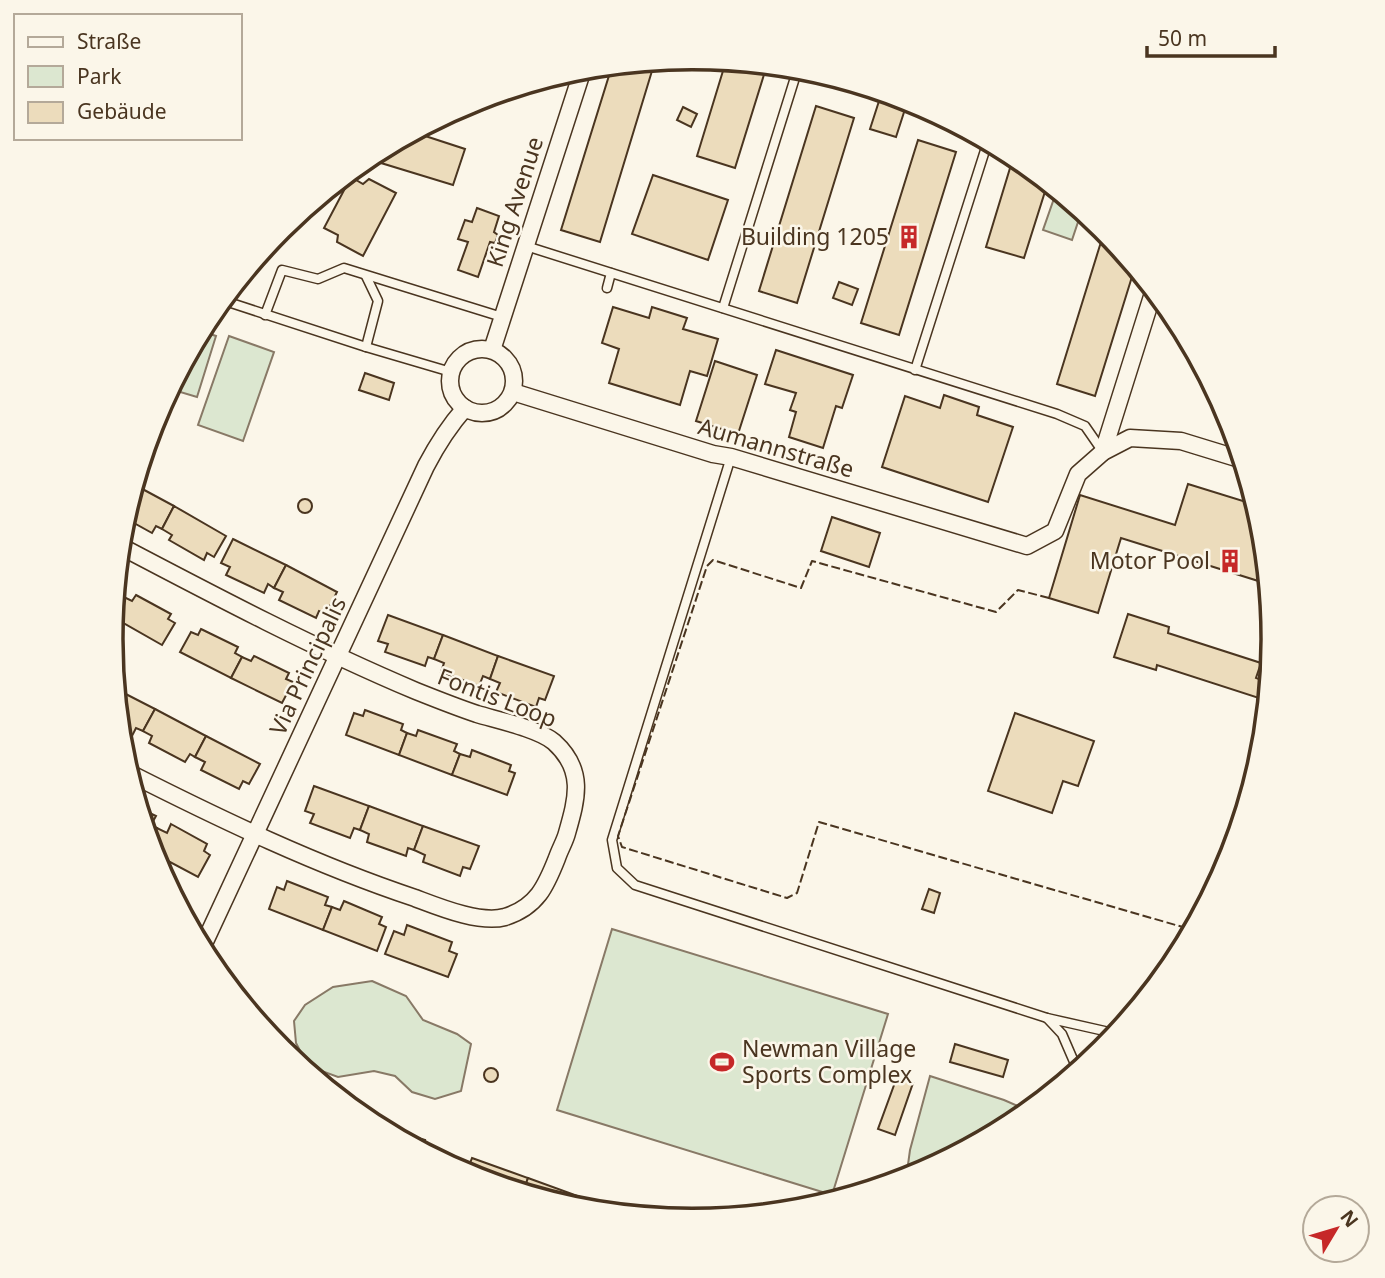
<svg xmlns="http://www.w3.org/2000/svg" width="1385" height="1278" viewBox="0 0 1385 1278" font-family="'Noto Sans',sans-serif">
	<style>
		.green { fill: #dce7d0; stroke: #887966; stroke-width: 2 }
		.building { fill: #ecdcbc; stroke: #4a3520; stroke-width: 2 }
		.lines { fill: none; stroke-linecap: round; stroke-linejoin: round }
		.service-casing { stroke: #4a3520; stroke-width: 11 }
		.minor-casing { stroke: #4a3520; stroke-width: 19 }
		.service { stroke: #fbf6e9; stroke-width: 8 }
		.minor { stroke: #fbf6e9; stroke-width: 16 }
		.fence { stroke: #4a3520; stroke-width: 2; stroke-dasharray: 9 3.5; stroke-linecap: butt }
		.labels { text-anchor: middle; stroke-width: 5; stroke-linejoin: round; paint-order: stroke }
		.street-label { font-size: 23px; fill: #4a3520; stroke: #fbf6e9 }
		.poi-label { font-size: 23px; fill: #4a3520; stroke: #fbf6e9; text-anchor: end }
		.rim { fill: none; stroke: #4a3520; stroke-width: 3.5 }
	</style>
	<rect width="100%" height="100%" fill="#fbf6e9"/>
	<g class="green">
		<polygon points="1057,190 1082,210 1072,240 1043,230"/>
		<polygon points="201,331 216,336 197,397 170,389"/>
		<polygon points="229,336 274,352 243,441 198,425"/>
		<polygon points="612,929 888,1014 832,1195 557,1110"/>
		<polygon points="372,981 406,996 423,1020 457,1034 471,1044 461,1091 435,1099 412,1092 395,1076 374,1071 338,1077 308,1066 296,1043 294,1021 305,1005 333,987"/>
		<polygon points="930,1076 1004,1100 1029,1111 1015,1123 915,1176 906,1179 910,1150"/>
	</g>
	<g class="building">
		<polygon points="655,61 600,242 561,230 612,66"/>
		<polygon points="726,61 767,65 735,168 697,156"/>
		<polygon points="891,95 902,98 901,105 906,106 896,137 870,129 880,98 890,101"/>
		<polygon points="816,106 854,118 797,303 759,291"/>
		<polygon points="683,107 697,114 691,127 677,120"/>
		<polygon points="413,132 465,149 453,185 381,163 386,147"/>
		<polygon points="918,140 956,152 899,335 861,323"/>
		<polygon points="1014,155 1048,182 1024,258 986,247"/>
		<polygon points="653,175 728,200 708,260 632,234"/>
		<polygon points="351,177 363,184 369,179 396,193 363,256 337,242 338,235 324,228"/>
		<polygon points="477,208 499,216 494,232 498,235 495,243 490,242 478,277 458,270 468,242 458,239 465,220 472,222"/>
		<polygon points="1105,229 1135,267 1095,396 1057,384"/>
		<polygon points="839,282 858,289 852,305 833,298"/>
		<polygon points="613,307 649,318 652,307 687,318 683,329 718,339 707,376 690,371 680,405 609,383 619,349 602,343"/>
		<polygon points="776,350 853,375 842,408 836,406 823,448 789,437 796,412 790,410 796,393 765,384"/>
		<polygon points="715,361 757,375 738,434 696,421"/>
		<polygon points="365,373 394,383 389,400 359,390"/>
		<polygon points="944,395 979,407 977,415 1013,427 988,502 882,467 905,396 940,408"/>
		<polygon points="1188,484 1256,505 1263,526 1268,584 1121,538 1098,613 1049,598 1080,495 1175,525"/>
		<polygon points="135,485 174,506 162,529 156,526 152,533 125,518"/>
		<circle cx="305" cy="506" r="7"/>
		<polygon points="174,506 226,536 214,557 207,553 204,560 169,540 172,535 162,529"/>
		<polygon points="832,517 880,533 869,567 821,551"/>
		<polygon points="233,539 286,565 274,588 268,584 264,593 226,575 230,567 221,563"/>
		<polygon points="286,565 337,592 326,614 319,611 316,618 279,600 283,592 274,588"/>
		<polygon points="117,584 120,587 117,593 124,597 114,615"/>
		<polygon points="136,595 171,614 168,619 175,623 162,645 113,617 124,597 132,601"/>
		<polygon points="1128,614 1169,627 1168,633 1261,663 1256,678 1269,683 1268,701 1157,665 1156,670 1114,657"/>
		<polygon points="388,615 443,635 434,659 428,657 425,666 385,652 388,644 378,641"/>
		<polygon points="201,629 238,647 235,653 242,657 231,678 180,652 191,632 198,635"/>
		<polygon points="443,635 498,656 490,679 483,676 479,686 441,672 444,663 434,659"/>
		<polygon points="254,656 289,673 286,679 293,682 282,703 231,678 242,657 251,661"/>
		<polygon points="498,656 554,676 545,700 539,698 536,707 496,692 500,683 490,679"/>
		<polygon points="116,689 155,709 143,731 136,728 132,736 120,730"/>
		<polygon points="155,709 206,736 195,757 190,754 185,762 149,743 152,736 143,731"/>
		<polygon points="365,710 403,724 401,730 407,733 399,755 346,735 354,713 363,716"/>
		<polygon points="1015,713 1094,741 1078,786 1063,781 1052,813 988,791"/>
		<polygon points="418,730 457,744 454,751 460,754 452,775 399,755 407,733 416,736"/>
		<polygon points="206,736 260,764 249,784 243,781 239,789 201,770 205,762 195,757"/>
		<polygon points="472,750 511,765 509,771 515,773 507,795 452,775 460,754 470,757"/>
		<polygon points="314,786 369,806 360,830 354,828 350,838 310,823 314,814 305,811"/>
		<polygon points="369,806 423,826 414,850 408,848 406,856 367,842 369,834 360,830"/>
		<polygon points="139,808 156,816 151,825 157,828 150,842"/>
		<polygon points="171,824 207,844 204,851 210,855 198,877 153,853 150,842 157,828 167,833"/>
		<polygon points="423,826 479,846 470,869 463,867 460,876 423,862 425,855 414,850"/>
		<polygon points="287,881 328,897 325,905 332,907 323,930 269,909 277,887 284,890"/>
		<polygon points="929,889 940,893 934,913 922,909"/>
		<polygon points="344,901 382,917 379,924 386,927 377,951 323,930 332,907 340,910"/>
		<polygon points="407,925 452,942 449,951 457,954 448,977 385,954 394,931 404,935"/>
		<polygon points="955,1044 1008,1060 1003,1077 950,1062"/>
		<circle cx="491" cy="1075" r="7"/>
		<polygon points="897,1077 913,1083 895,1135 878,1129"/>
		<polygon points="378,1127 425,1140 422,1151"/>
		<polygon points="472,1158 528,1178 523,1192 466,1174"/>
		<polygon points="528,1178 586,1199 582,1209 523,1192"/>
		<polygon points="586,1199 629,1214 582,1209"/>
	</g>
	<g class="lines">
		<g class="service-casing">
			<g id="service">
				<polyline points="526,246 1057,414 1085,426 1103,452"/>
				<polyline points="607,288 611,273"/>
				<polyline points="222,300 366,347 451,372"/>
				<polyline points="723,308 798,68"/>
				<polyline points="265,315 282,270 318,279 344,268 502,317"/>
				<polyline points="366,347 378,301 366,276"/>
				<polyline points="915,370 988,141"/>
				<polyline points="731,457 612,840 617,868 635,885 1047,1018"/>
				<polyline points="1078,1071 1062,1034 1047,1018 1109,1032 1116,1035"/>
			</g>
		</g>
		<g class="minor-casing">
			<g id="minor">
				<circle cx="482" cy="381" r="32"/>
				<polyline points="492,350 583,69"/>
				<polyline points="513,392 713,454 731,457 1027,546 1055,531 1078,474 1103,452 1130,438 1181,441 1243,460"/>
				<polyline points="1103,452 1154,290"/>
				<path d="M120 546C217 597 314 648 416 691 436 699 456 707 477 714 497 720 539 729 554 742 585 770 577 798 567 833 565 841 560 849 557 858 546 886 537 907 505 917 480 924 439 907 415 898 316 865 222 820 129 773"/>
				<path d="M202 948 426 466C437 445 449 426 465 408"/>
			</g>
		</g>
		<use href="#service" class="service"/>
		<use href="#minor" class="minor"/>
		<polyline class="fence" points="1049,598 1018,590 996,612 812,561 801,588 713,560 707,566 618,836 622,847 787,898 797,893 819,822 1193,930"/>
	</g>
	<defs>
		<g id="building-bare" transform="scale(1.89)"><path d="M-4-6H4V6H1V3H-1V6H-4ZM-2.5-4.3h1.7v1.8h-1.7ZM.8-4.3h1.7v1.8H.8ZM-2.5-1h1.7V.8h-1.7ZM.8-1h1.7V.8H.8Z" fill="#c62828" stroke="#fbf6e9" stroke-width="2.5" paint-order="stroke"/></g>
		<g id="stadium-bare" transform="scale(1.89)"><path d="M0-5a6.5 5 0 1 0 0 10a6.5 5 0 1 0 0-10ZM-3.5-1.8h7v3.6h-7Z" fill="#c62828" stroke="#fbf6e9" stroke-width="2.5" paint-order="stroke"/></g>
	</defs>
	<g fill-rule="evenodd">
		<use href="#building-bare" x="909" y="237"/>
		<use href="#building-bare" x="1230" y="561"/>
		<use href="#stadium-bare" x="722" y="1062"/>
	</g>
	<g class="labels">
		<g class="street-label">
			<text transform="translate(515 202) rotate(-72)" y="8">King Avenue</text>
			<text transform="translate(776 448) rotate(16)" y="8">Aumannstraße</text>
			<text transform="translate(308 666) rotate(-65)" y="8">Via Principalis</text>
			<text transform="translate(497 698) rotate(21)" y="8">Fontis Loop</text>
		</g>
		<g class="poi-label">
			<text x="889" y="245">Building 1205</text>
			<text x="1210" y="569">Motor Pool</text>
			<text x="742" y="1057" text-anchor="start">Newman Village<tspan x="742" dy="26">Sports Complex</tspan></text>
		</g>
	</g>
	<path d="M0 0H1385V1278H0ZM123 639a569 569 0 1 1 1138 0a569 569 0 1 1-1138 0Z" fill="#fbf6e9" fill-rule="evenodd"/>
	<path class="rim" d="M123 639a569 569 0 1 1 1138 0a569 569 0 1 1-1138 0Z"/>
	<rect x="14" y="14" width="228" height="126" fill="#fbf6e9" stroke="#b4a999" stroke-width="2"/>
	<rect x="28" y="37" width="35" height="10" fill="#fbf6e9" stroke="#b4a999" stroke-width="2"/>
	<text x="77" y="49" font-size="21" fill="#4a3520">Straße</text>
	<rect x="28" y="66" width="35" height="21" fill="#dce7d0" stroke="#b4a999" stroke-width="2"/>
	<text x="77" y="84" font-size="21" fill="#4a3520">Park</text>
	<rect x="28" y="102" width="35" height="21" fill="#ecdcbc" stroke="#b4a999" stroke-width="2"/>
	<text x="77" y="119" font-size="21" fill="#4a3520">Gebäude</text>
	<g transform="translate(1336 1229) rotate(52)"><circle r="33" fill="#fbf6e9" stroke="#b4a999" stroke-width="2"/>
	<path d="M0-5L12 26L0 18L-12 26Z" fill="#c62828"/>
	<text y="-10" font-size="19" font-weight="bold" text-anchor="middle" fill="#4a3520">N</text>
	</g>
	<path d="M1147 46v10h128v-10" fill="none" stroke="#4a3520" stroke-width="3.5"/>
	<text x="1158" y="46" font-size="21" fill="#4a3520" stroke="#fbf6e9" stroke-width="5" paint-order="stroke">50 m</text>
</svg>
